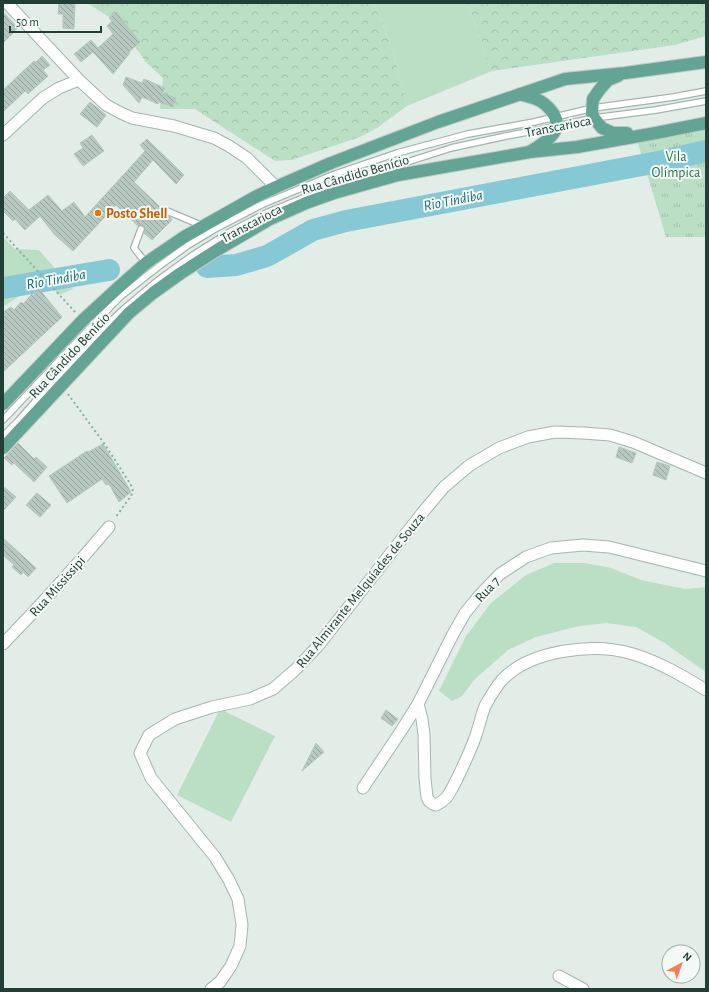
<svg xmlns="http://www.w3.org/2000/svg" width="709" height="992" viewBox="0 0 709 992" font-family="'Alegreya Sans',sans-serif">
	<style>
		.grass { fill: #badfc4 }
		.forest { fill: url(#forest-crowns) }
		.park { fill: url(#park-tufts) }
		.lines { fill: none; stroke-linecap: round; stroke-linejoin: round }
		.river { stroke: #87c8d5; stroke-width: 22 }
		.building { fill: url(#building-back-hatch); stroke: #b4c7bf }
		.lane-casing { stroke: #a4b5af; stroke-width: 8 }
		.street-casing { stroke: #a4b5af; stroke-width: 13 }
		.primary-casing { stroke: #c1c9c7; stroke-width: 14 }
		.path { stroke: #81b2a3; stroke-width: 2; stroke-dasharray: 2 3; stroke-linecap: butt }
		.lane { stroke: #fff; stroke-width: 5.5 }
		.street { stroke: #fff; stroke-width: 11 }
		.primary { stroke: #64a494; stroke-width: 12 }
		.food-dot { fill: #e8710a; stroke: #f2f9f6; stroke-width: 1.5 }
		.labels { text-anchor: middle; stroke-width: 4; stroke-linejoin: round; paint-order: stroke }
		.street-label { font-size: 14px; fill: #213f37; stroke: #f2f9f6 }
		.park-label { font-size: 14px; fill: #297848; stroke: #f2f9f6 }
		.food-label { font-size: 14px; font-weight: bold; fill: #c56008; stroke: #f2f9f6; text-anchor: start }
		.water-label { font-size: 15px; font-style: italic; fill: #186c7e; stroke: #f2f9f6 }
	</style>
	<defs>
		<pattern id="forest-crowns" width="20" height="18" patternUnits="userSpaceOnUse"><rect width="20" height="18" fill="#badfc4"/><path d="M2 6a3 3 0 1 1 6 0M12 15a3 3 0 1 1 6 0" fill="none" stroke="#a0c0a9"/></pattern>
		<pattern id="park-tufts" width="24" height="20" patternUnits="userSpaceOnUse"><rect width="24" height="20" fill="#badfc4"/><path d="M3 7l-1-3M5 7V3M7 7l1-3M15 17l-1-3M17 17v-4M19 17l1-3" fill="none" stroke="#a0c0a9"/></pattern>
		<pattern id="building-back-hatch" width="6" height="6" patternUnits="userSpaceOnUse"><rect width="6" height="6" fill="#b7c8c1"/><path d="M-1 5l2 2M0 0l6 6M5-1l2 2" fill="none" stroke="#94a49e"/></pattern>
	</defs>
	<rect width="100%" height="100%" fill="#e2ede8"/>
	<g class="grass">
		<path d="M374 3H467L492 71 407 106C399 71 389 36 374 3Z"/>
		<polygon points="3,237 15,249 39,250 73,289 59,295 51,286 27,291 3,307"/>
		<polygon points="554,563 585,563 611,568 641,580 685,589 706,587 706,672 663,642 636,627 606,623 579,626 536,637 508,650 475,679 462,696 452,701 439,691 466,636 491,603 526,575"/>
		<polygon points="220,709 275,736 231,822 177,795"/>
	</g>
	<g class="forest">
		<path d="M87 3H374C389 36 399 71 407 106L377 128 360 137 292 160 275 161 195 109H160L163 78 145 61 120 24Z"/>
		<polygon points="467,3 706,3 706,36 675,45 492,71"/>
	</g>
	<polygon class="park" points="706,125 706,237 666,237 637,140"/>
	<g class="lines">
		<g class="river">
			<polyline points="207,267 236,265 267,256 313,230 346,221 663,161 706,151"/>
			<polyline points="3,288 109,270"/>
		</g>
	</g>
	<g class="building">
		<polygon points="59,3 75,3 74,29 63,28 63,14 58,14"/>
		<polygon points="3,12 18,28 3,43"/>
		<polygon points="116,12 140,42 129,52 130,53 113,74 93,52 81,62 74,54 91,40 98,48 113,34 107,26 112,21 109,18"/>
		<polygon points="42,56 50,65 43,70 48,76 28,94 25,91 3,112 3,90 34,61 36,62"/>
		<polygon points="126,77 142,83 144,79 165,88 162,93 176,98 173,107 159,102 158,104 142,97 139,103 123,85"/>
		<polygon points="90,102 106,115 97,127 80,114"/>
		<polygon points="92,135 104,151 83,166 74,154 83,148 80,143"/>
		<polygon points="147,139 184,175 176,184 153,160 134,182 160,207 159,209 160,213 169,216 172,220 152,240 144,233 145,229 144,226 141,225 138,226 116,205 73,251 54,234 40,216 25,230 15,219 13,221 3,211 3,198 10,191 29,210 48,195 62,211 74,202 85,217 145,151 140,145"/>
		<polygon points="39,289 62,317 3,372 3,312 11,307 14,310 21,302 23,304 32,294 33,296"/>
		<polygon points="18,443 34,459 36,457 47,467 34,482 14,463 12,465 4,458"/>
		<polygon points="103,444 131,492 119,502 109,484 106,485 102,479 67,503 49,476 87,451 88,452"/>
		<polygon points="619,447 636,453 632,463 616,457"/>
		<polygon points="657,462 670,466 666,480 653,475"/>
		<polygon points="3,486 16,497 3,511"/>
		<polygon points="37,493 51,505 40,517 26,505"/>
		<polygon points="3,538 36,568 28,577 23,572 21,575 12,567 14,565 3,555"/>
		<polygon points="386,710 398,719 392,726 381,718"/>
		<polygon points="316,743 324,752 302,771"/>
	</g>
	<g class="lines">
		<g class="lane-casing">
			<g id="lane">
				<polyline points="163,210 167,211 203,226"/>
				<polyline points="141,229 134,248 146,263"/>
				<polyline points="3,420 85,333 121,296 158,267 187,246 215,229 263,204 335,174 397,153 468,134 534,122 593,108 674,97 706,91"/>
				<polyline points="3,436 18,421 54,380 100,331 126,307 157,281 193,255 228,233 266,213 335,185 451,148 506,136 544,129 594,118 656,110 706,101"/>
			</g>
		</g>
		<g class="street-casing">
			<g id="street">
				<polyline points="7,3 79,80 106,105 121,113 132,118 174,126 214,138 229,146 247,158 276,187"/>
				<polyline points="3,135 43,98 59,88 79,80"/>
				<path d="M3 644C40 606 75 567 109 527"/>
				<path d="M418 704 422 719 424 735 425 779 427 797 429 801 433 804 436 805C440 803 443 801 446 798 451 792 453 786 457 779 463 766 470 752 475 738 479 727 481 716 485 706 490 697 495 688 502 680 530 650 594 642 633 654 659 662 683 676 706 690"/>
				<polyline points="363,788 401,731 418,704 452,636 465,613 478,597 500,574 526,557 551,548 583,545 609,547 706,571"/>
				<polyline points="559,976 583,989"/>
				<polyline points="211,989 220,982 231,966 240,946 242,925 238,899 229,880 215,857 151,778 140,753 149,735 175,719 212,707 250,699 273,689 295,670 318,646 423,512 444,487 470,465 499,448 528,437 555,432 583,433 610,435 633,442 706,473"/>
			</g>
		</g>
		<g class="primary-casing">
			<g id="primary">
				<polyline points="618,76 608,80 600,89 593,99 592,113 594,118 602,128 613,133 627,133"/>
				<path d="M520 94C525 96 531 97 536 99 546 103 562 118 555 131 550 140 539 146 531 151"/>
				<polyline points="3,404 83,320 119,287 146,263 184,237 255,197 276,187 331,163 438,122 565,79 625,73 706,62"/>
				<polyline points="3,448 129,313 153,293 181,273 217,250 270,219 306,203 334,193 398,175 530,152 577,147 656,133 706,123"/>
			</g>
		</g>
		<g class="path">
			<polyline points="3,233 75,312"/>
			<polyline points="68,394 106,446 131,485 133,491 131,496 115,518"/>
		</g>
		<use href="#lane" class="lane"/>
		<use href="#street" class="street"/>
		<use href="#primary" class="primary"/>
	</g>
	<circle class="food-dot" cx="98" cy="213" r="4"/>
	<g class="labels">
		<g class="street-label">
			<text transform="translate(558 126) rotate(-11)" y="5">Transcarioca</text>
			<text transform="translate(355 174) rotate(-16)" y="5">Rua Cândido Benício</text>
			<text transform="translate(251 223) rotate(-28)" y="5">Transcarioca</text>
			<text transform="translate(69 355) rotate(-47)" y="5">Rua Cândido Benício</text>
			<text transform="translate(57 586) rotate(-48)" y="5">Rua Mississipi</text>
			<text transform="translate(487 589) rotate(-47)" y="5">Rua 7</text>
			<text transform="translate(360 590) rotate(-51)" y="5">Rua Almirante Melquíades de Souza</text>
		</g>
		<g class="park-label">
			<text x="676" y="161">Vila<tspan x="676" dy="16">Olímpica</tspan></text>
		</g>
		<g class="food-label">
			<text x="106" y="218">Posto Shell</text>
		</g>
		<g class="water-label">
			<text transform="translate(453 200) rotate(-11)" y="5">Rio Tindiba</text>
			<text transform="translate(56 279) rotate(-10)" y="5">Rio Tindiba</text>
		</g>
	</g>
	<rect width="709" height="992" fill="none" stroke="#213f37" stroke-width="8"/>
	<g transform="translate(681 964) rotate(40)"><circle r="19" fill="#f2f9f6" stroke="#9eafaa"/>
	<path d="M0-3L7 15L0 10L-7 15Z" fill="#f97e54"/>
	<text y="-6" font-size="11" font-weight="bold" text-anchor="middle" fill="#213f37">N</text>
	</g>
	<path d="M10 26v6h91v-6" fill="none" stroke="#213f37" stroke-width="2"/>
	<text x="16" y="26" font-size="12" fill="#213f37" stroke="#f2f9f6" stroke-width="3" paint-order="stroke">50 m</text>
</svg>
